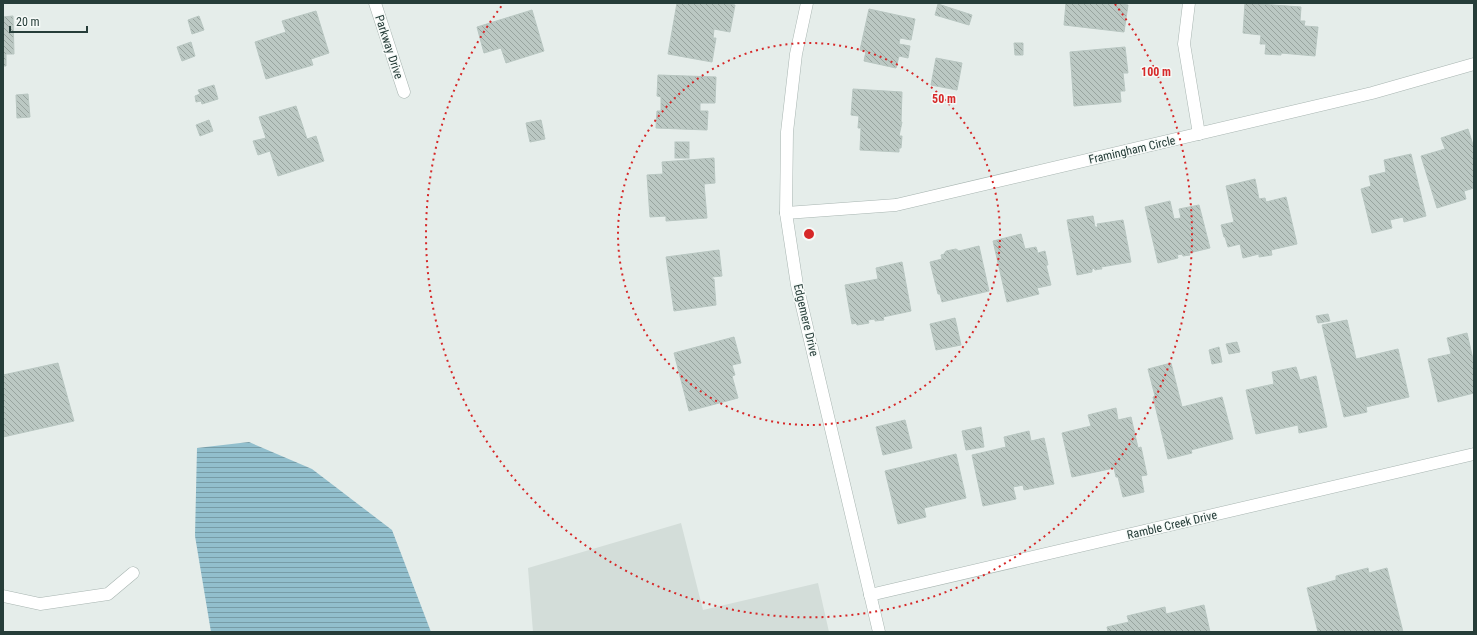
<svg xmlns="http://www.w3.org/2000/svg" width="1477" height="635" viewBox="0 0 1477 635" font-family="'Roboto Condensed',sans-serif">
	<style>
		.built { fill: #d3ddd9 }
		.water { fill: url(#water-rules) }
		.building { fill: url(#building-back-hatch); stroke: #b8c6c1 }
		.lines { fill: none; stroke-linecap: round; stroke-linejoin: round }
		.minor-casing { stroke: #a8b5b1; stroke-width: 13 }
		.minor { stroke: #fff; stroke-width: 12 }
		.ring { fill: none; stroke: #d62828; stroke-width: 2; stroke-dasharray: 2 4 }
		.labels { text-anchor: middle; stroke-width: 3; stroke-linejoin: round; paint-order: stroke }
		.street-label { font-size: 12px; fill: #263d39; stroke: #f6faf8 }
		.centre { fill: #d62828; stroke: #f6faf8; stroke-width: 2 }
		.ring-label { font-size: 12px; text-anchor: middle; font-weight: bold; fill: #d62828; stroke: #f6faf8; stroke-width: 3; stroke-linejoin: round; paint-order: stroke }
	</style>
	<defs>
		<pattern id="water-rules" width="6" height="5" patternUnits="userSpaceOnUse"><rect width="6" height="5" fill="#92bfcd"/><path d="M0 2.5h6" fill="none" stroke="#779ca7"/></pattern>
		<pattern id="building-back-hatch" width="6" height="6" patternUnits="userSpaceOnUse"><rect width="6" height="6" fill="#bbc8c3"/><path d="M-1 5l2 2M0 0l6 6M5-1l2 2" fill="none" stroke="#98a49f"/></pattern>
	</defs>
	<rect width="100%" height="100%" fill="#e5edea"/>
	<polygon class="built" points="681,523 703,610 818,583 829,632 533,632 528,568"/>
	<polygon class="water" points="249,442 312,469 392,530 431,632 211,632 195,536 197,448"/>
	<g class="building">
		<polygon points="677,3 722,3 735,5 730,32 714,29 713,38 716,38 712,62 668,54"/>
		<polygon points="1066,3 1115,3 1128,5 1124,32 1064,25"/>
		<polygon points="1245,3 1301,7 1300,21 1305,21 1304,26 1318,27 1315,56 1281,53 1281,55 1265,54 1266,44 1260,44 1261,35 1243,33"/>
		<polygon points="938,4 972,15 969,25 935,15"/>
		<polygon points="869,9 915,19 911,40 900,38 899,44 910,46 908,58 899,56 896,68 864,61 866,51 860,50"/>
		<polygon points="532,10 544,51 506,63 501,48 484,53 477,27"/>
		<polygon points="316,11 329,53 311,59 313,65 266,79 255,42 286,32 282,21"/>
		<polygon points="13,16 14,54 6,54 6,66 3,66 3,17"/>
		<polygon points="199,16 204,30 192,34 188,20"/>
		<polygon points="191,42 195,56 182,61 177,47"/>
		<polygon points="1014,43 1023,43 1023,55 1015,55"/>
		<polygon points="1125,47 1128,73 1123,73 1125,91 1120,91 1121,102 1074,106 1070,52"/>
		<polygon points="936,58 962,63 957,90 931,85"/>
		<polygon points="658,75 716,77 715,103 700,103 700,111 708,111 707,130 656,128 657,111 661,111 661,97 657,96"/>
		<polygon points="214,85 218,99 202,104 201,101 196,102 195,96 200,94 198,90"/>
		<polygon points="853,89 902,92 901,122 902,122 899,136 902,136 901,148 899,148 899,152 860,150 861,128 858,128 859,116 851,115"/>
		<polygon points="28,94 30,117 17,118 16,95"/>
		<polygon points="296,106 307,139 316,136 324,161 278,176 270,151 258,155 253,141 266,138 259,117"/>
		<polygon points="209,120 213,131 200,136 196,125"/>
		<polygon points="541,120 545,139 530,142 526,123"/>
		<polygon points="1468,129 1474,148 1474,188 1464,191 1466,199 1437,208 1421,156 1445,149 1441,138"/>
		<rect x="675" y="142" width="14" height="16"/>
		<polygon points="1411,154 1426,216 1404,222 1403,217 1390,220 1392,228 1372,233 1361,189 1371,186 1369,176 1386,172 1384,160"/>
		<polygon points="714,158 715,183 704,184 707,218 666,221 666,216 650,217 647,175 663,174 662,162"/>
		<polygon points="1255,179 1259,199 1265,198 1266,202 1286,197 1297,244 1271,250 1272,255 1259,257 1259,254 1243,258 1240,244 1228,247 1225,237 1224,237 1221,225 1234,222 1226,186"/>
		<polygon points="1170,201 1174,219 1181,218 1179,209 1199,205 1210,248 1189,253 1190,255 1183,256 1182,254 1177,255 1178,258 1158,263 1145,207"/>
		<polygon points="1093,216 1095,227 1098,227 1097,224 1123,220 1131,262 1101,267 1102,269 1100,269 1095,270 1094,268 1092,269 1092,272 1077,275 1067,220"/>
		<polygon points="1021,234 1025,249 1036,247 1038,253 1045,251 1048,265 1046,265 1051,285 1037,288 1039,294 1007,302 993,241"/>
		<polygon points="979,246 989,291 942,302 940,294 938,294 930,262 942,259 941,255 944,254 946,251 956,249 959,251"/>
		<polygon points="719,250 722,276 712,277 712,279 714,279 716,305 674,311 666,257"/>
		<polygon points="902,262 911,311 883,317 884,320 875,321 875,319 868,320 869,323 857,325 856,323 852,324 845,285 878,279 876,268"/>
		<polygon points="1328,314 1330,321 1318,323 1316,316"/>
		<polygon points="955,318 961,345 936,350 930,324"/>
		<polygon points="1347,320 1356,359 1398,349 1409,397 1366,407 1367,412 1344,417 1322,325"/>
		<polygon points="1467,333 1474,364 1474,393 1438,402 1428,359 1451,354 1447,338"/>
		<polygon points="734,337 741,363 732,365 735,375 732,376 738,398 689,411 674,353"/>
		<polygon points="1237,342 1240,352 1229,354 1226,344"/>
		<polygon points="1219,347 1222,362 1212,364 1209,350"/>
		<polygon points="58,363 74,421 3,437 3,375"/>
		<polygon points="1171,363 1182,407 1222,397 1233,439 1191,450 1192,453 1168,459 1153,397 1155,396 1148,369"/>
		<polygon points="1296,367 1300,380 1316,376 1327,427 1299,433 1298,425 1256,434 1246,390 1274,384 1272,372"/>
		<polygon points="1116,408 1118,420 1131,417 1138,448 1141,447 1147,475 1141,476 1144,492 1123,497 1118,477 1116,477 1114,468 1072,477 1062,433 1091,426 1088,415"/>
		<polygon points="905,420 912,448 883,455 876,427"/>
		<polygon points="981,427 984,447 966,450 962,431"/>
		<polygon points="1029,431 1031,441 1044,438 1054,484 1024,490 1023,485 1013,487 1016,499 983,506 972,455 1006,447 1004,437"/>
		<polygon points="956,454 966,498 924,508 926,517 898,524 885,471"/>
		<polygon points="1368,568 1369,573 1387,568 1403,632 1318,632 1307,588 1336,580 1336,576"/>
		<polygon points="1204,605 1210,632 1108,632 1107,627 1129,622 1127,616 1165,607 1166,614"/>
	</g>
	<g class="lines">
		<g class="minor-casing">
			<g id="minor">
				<polyline points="375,3 404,92"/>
				<polyline points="807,3 796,54 787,132 786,213 797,285 879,632"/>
				<polyline points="1189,3 1184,44 1199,134"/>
				<polyline points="786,213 896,205 1372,93 1474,64"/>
				<polyline points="870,595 1474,454"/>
				<polyline points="3,596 40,604 108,594 133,573"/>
			</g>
		</g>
		<use href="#minor" class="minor"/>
	</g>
	<g class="ring">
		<circle cx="809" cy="234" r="191"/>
		<path d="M1115 4A383 383 0 1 1 503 4"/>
	</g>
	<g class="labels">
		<g class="street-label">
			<text transform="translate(389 47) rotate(72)" y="4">Parkway Drive</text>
			<text transform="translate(1132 150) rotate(-13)" y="4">Framingham Circle</text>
			<text transform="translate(806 320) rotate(77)" y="4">Edgemere Drive</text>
			<text transform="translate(1172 525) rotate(-13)" y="4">Ramble Creek Drive</text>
		</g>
	</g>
	<circle cx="809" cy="234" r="6" class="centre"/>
	<g class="ring-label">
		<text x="1156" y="76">100 m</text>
		<text x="944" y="103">50 m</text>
	</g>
	<rect width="1477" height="635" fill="none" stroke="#263d39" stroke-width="8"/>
	<path d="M10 26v6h77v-6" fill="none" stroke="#263d39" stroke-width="2"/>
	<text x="16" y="26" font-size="12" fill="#263d39" stroke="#f6faf8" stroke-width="3" paint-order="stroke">20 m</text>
</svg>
